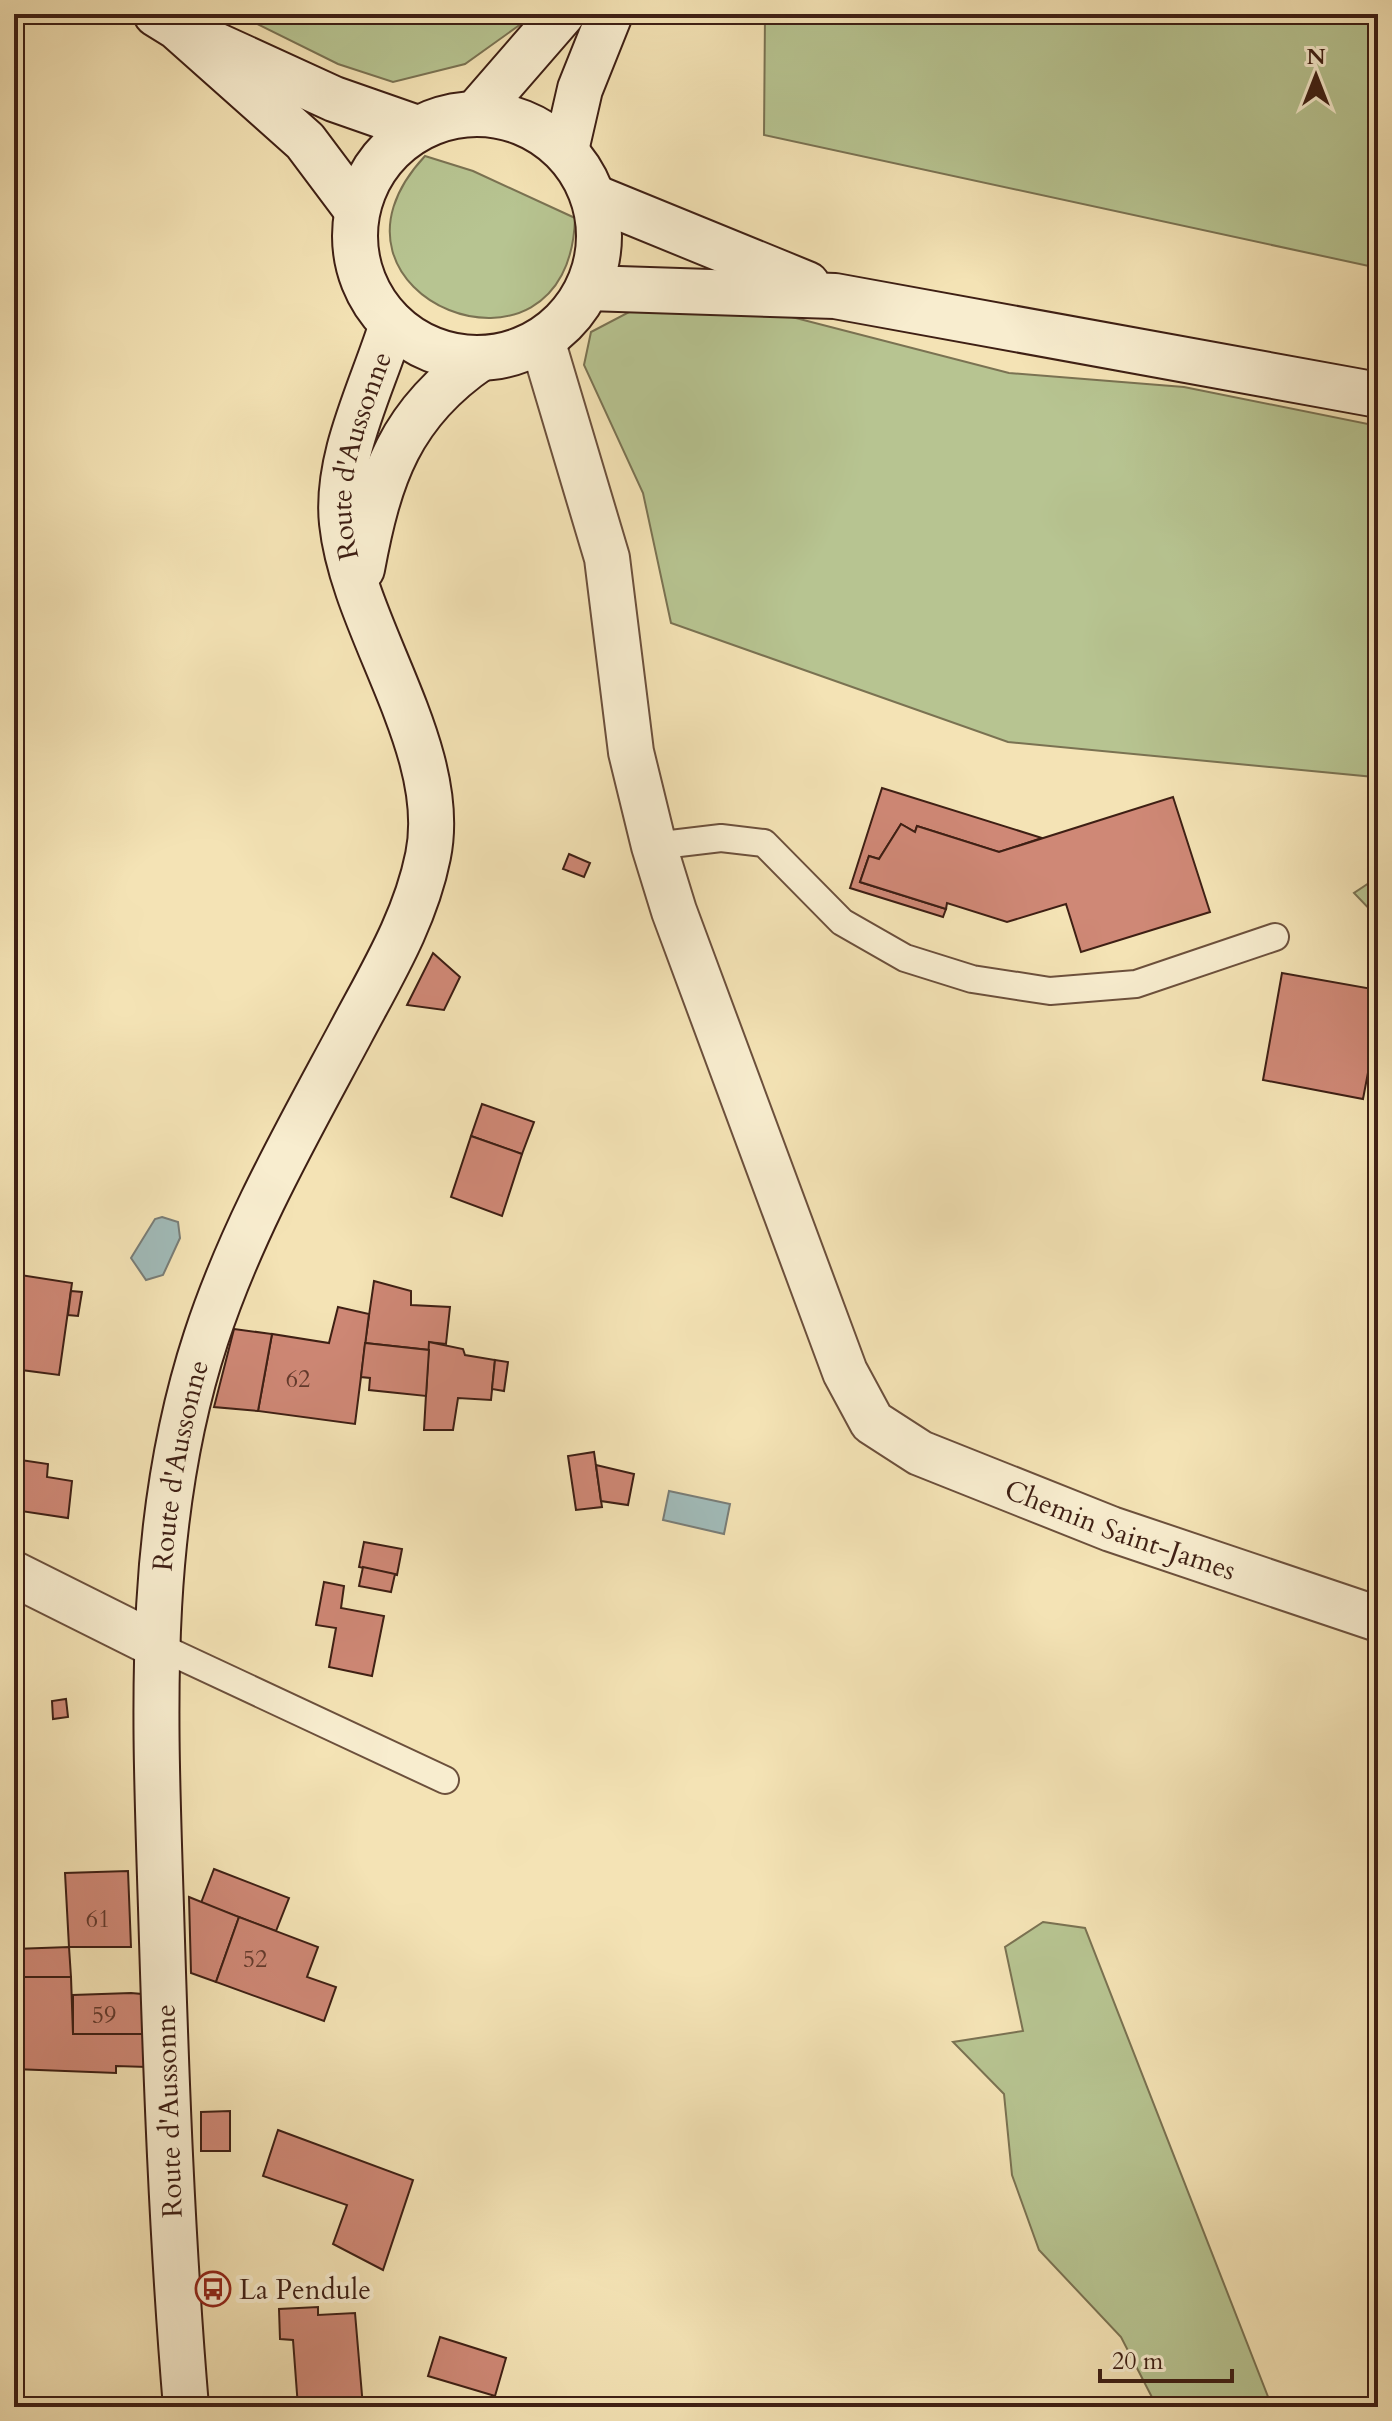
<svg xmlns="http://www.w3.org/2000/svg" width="1392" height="2421" viewBox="0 0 1392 2421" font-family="Cardo,serif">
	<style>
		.green { fill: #b7c491; stroke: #7a7252; stroke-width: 2 }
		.water { fill: #a1bbb9; stroke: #797d77; stroke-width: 2 }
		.building { fill: #cf8876; stroke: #3e1f14; stroke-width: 2 }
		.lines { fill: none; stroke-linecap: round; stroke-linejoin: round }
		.lane-casing { stroke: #6c503c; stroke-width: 30 }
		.street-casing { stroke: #6c503c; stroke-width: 48 }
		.secondary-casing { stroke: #3e1f14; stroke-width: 48 }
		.lane { stroke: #f8edcf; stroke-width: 26 }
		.street { stroke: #f8edcf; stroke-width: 44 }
		.secondary { stroke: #f8edcf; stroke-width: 44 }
		.labels { text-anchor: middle; stroke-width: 8; stroke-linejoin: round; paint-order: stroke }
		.number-label { font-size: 24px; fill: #62392c }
		.street-label { font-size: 28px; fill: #3e1f14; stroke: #f8edcf }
		.poi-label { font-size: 28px; fill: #3e1f14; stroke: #f8edcf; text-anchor: start }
	</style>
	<rect width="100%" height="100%" fill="#f4e3b5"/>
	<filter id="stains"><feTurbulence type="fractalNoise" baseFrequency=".0025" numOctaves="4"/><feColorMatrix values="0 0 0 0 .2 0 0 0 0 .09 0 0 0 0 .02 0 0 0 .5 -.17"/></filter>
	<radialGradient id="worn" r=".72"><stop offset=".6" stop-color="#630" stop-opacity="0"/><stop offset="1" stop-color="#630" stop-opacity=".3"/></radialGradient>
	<g class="green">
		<polygon points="237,14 535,14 465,64 393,82 338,64"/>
		<polygon points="765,14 1378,14 1378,268 764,135"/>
		<path d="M425 156 473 171 575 218C570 406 294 296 425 156Z"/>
		<polygon points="631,311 788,316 1009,373 1184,387 1378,426 1378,782 1374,777 1008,742 671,623 643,493 584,365 591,332"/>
		<polygon points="1378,877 1378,918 1354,893"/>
		<polygon points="1043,1922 1085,1928 1272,2407 1157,2407 1121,2337 1039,2250 1012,2175 1004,2094 953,2042 1023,2031 1005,1947"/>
	</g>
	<g class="water">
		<polygon points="162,1217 178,1222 180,1238 163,1275 146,1280 131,1258 155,1219"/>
		<polygon points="669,1491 730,1504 724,1534 663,1520"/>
	</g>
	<g class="building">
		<polygon points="882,788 1042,838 999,852 917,826 915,832 901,824 879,859 869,856 860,882 946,909 943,917 850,888"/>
		<polygon points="1173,797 1210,912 1081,952 1066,904 1007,922 947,903 946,909 860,882 869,856 879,859 901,824 915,832 917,826 999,852"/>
		<polygon points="569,854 590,863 584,877 563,869"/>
		<polygon points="433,953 460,977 444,1010 407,1005"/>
		<polygon points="1282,973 1378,990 1378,1020 1363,1099 1263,1080"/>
		<polygon points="482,1104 534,1122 522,1154 471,1136"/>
		<polygon points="471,1136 522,1154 502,1216 451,1197"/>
		<polygon points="14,1274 72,1283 59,1375 14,1369"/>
		<polygon points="374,1281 411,1291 411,1305 450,1307 446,1344 429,1342 429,1350 365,1343"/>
		<polygon points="71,1291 82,1292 78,1316 68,1315"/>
		<polygon points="338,1307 369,1314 355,1424 258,1411 272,1334 329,1343"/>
		<polygon points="234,1329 272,1334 258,1411 214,1407"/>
		<polygon points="429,1342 463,1349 465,1355 495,1360 491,1400 458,1398 453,1430 424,1430"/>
		<polygon points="365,1343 429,1350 426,1396 369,1390 370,1378 361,1377"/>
		<polygon points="495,1360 508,1362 504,1391 492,1389"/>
		<polygon points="594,1452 602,1507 576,1510 568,1456"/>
		<polygon points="14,1459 48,1464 47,1477 72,1481 68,1518 14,1510"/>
		<polygon points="596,1465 634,1474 628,1505 601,1501"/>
		<polygon points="364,1542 402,1549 397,1575 359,1567"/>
		<polygon points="363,1567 395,1574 391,1592 359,1586"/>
		<polygon points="324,1582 344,1586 341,1608 384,1616 372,1676 329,1667 336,1628 316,1625"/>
		<polygon points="66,1699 68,1717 53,1719 52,1701"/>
		<polygon points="214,1869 289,1898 276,1931 201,1903"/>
		<polygon points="128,1871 131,1947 69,1947 65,1873"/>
		<polygon points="189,1897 239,1917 216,1982 191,1973"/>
		<polygon points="239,1917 318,1947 307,1977 336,1987 324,2021 216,1982"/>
		<polygon points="69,1947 71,1977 14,1977 14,1949"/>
		<polygon points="14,1977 71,1977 73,2034 144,2034 147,2067 116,2066 116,2073 14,2069"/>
		<polygon points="131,1993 142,1994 144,2034 73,2034 73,1995"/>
		<polygon points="230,2111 230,2151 201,2151 201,2112"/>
		<polygon points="278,2130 413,2180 383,2270 333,2244 347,2205 263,2176"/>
		<polygon points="318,2307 318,2315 355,2313 363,2407 298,2407 293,2340 280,2339 279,2309"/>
		<polygon points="440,2337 506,2358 495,2396 428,2376"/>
	</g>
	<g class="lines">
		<g class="lane-casing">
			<g id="lane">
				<polyline points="654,846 721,838 764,843 842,922 905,958 972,979 1050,991 1136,984 1275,937"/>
				<polyline points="156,1645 445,1780"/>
			</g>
		</g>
		<g class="street-casing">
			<g id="street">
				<path id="s1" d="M542 340 607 558 631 752 654 846 674 911 845 1372 872 1422 920 1453 1111 1529 1378 1619"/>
				<polyline points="14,1574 156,1645"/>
			</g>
		</g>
		<g class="secondary-casing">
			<g id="secondary">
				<polyline points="156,14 177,27 305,141 356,209"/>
				<polyline points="216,45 334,99 417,128"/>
				<polyline points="476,113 562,14"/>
				<circle cx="477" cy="236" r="122"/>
				<polyline points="566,150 580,89 610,14"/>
				<polyline points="594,197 807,284"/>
				<polyline points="588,288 835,296 1378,395"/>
				<path d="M362 569C379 477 400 413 481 358"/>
				<path id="s2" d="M186 2407C172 2241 166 2075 161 1908 155 1716 145 1524 206 1338 241 1231 297 1133 350 1034 380 977 415 921 428 856 450 749 353 629 342 523 335 457 373 386 392 324"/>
			</g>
		</g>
		<use href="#lane" class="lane"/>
		<use href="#street" class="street"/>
		<use href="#secondary" class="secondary"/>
	</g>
	<defs>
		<g id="bus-ring" transform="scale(1.8)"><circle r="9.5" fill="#f8edcf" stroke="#8f2418" stroke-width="1.5"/><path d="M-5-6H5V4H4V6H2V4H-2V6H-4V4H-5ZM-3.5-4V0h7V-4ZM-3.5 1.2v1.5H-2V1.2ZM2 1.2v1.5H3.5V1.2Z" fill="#8f2418"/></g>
	</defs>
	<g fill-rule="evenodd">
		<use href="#bus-ring" x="213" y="2289"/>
	</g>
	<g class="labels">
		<g class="number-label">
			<text x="298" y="1387">62</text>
			<text x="98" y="1927">61</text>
			<text x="255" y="1967">52</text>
			<text x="104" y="2023">59</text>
		</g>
		<g class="street-label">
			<text dy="10" stroke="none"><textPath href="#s2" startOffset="2024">Route d'Aussonne</textPath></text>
			<text dy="10" stroke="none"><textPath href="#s2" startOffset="944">Route d'Aussonne</textPath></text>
			<text dy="10" stroke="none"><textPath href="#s1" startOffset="1408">Chemin Saint-James</textPath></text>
			<text transform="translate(168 2111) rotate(-92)" y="10">Route d'Aussonne</text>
		</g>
		<g class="poi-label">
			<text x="239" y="2299">La Pendule</text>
		</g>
	</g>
	<rect width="1392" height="2421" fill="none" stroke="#f4e3b5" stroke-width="48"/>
	<rect x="16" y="16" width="1360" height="2389" fill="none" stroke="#3e1f14" stroke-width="4"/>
	<rect x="24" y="24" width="1344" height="2373" fill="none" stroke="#3e1f14" stroke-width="2"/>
	<g transform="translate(1316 76)" stroke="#f8edcf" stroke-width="6" paint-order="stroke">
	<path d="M0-6L14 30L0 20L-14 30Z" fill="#3e1f14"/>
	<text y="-12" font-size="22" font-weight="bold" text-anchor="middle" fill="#3e1f14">N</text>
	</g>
	<path d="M1100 2369v12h132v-12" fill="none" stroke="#3e1f14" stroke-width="4"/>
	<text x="1112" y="2369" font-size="24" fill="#3e1f14" stroke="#f8edcf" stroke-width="6" paint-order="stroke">20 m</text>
	<rect width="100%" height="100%" filter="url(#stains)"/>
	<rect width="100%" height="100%" fill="url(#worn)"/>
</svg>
